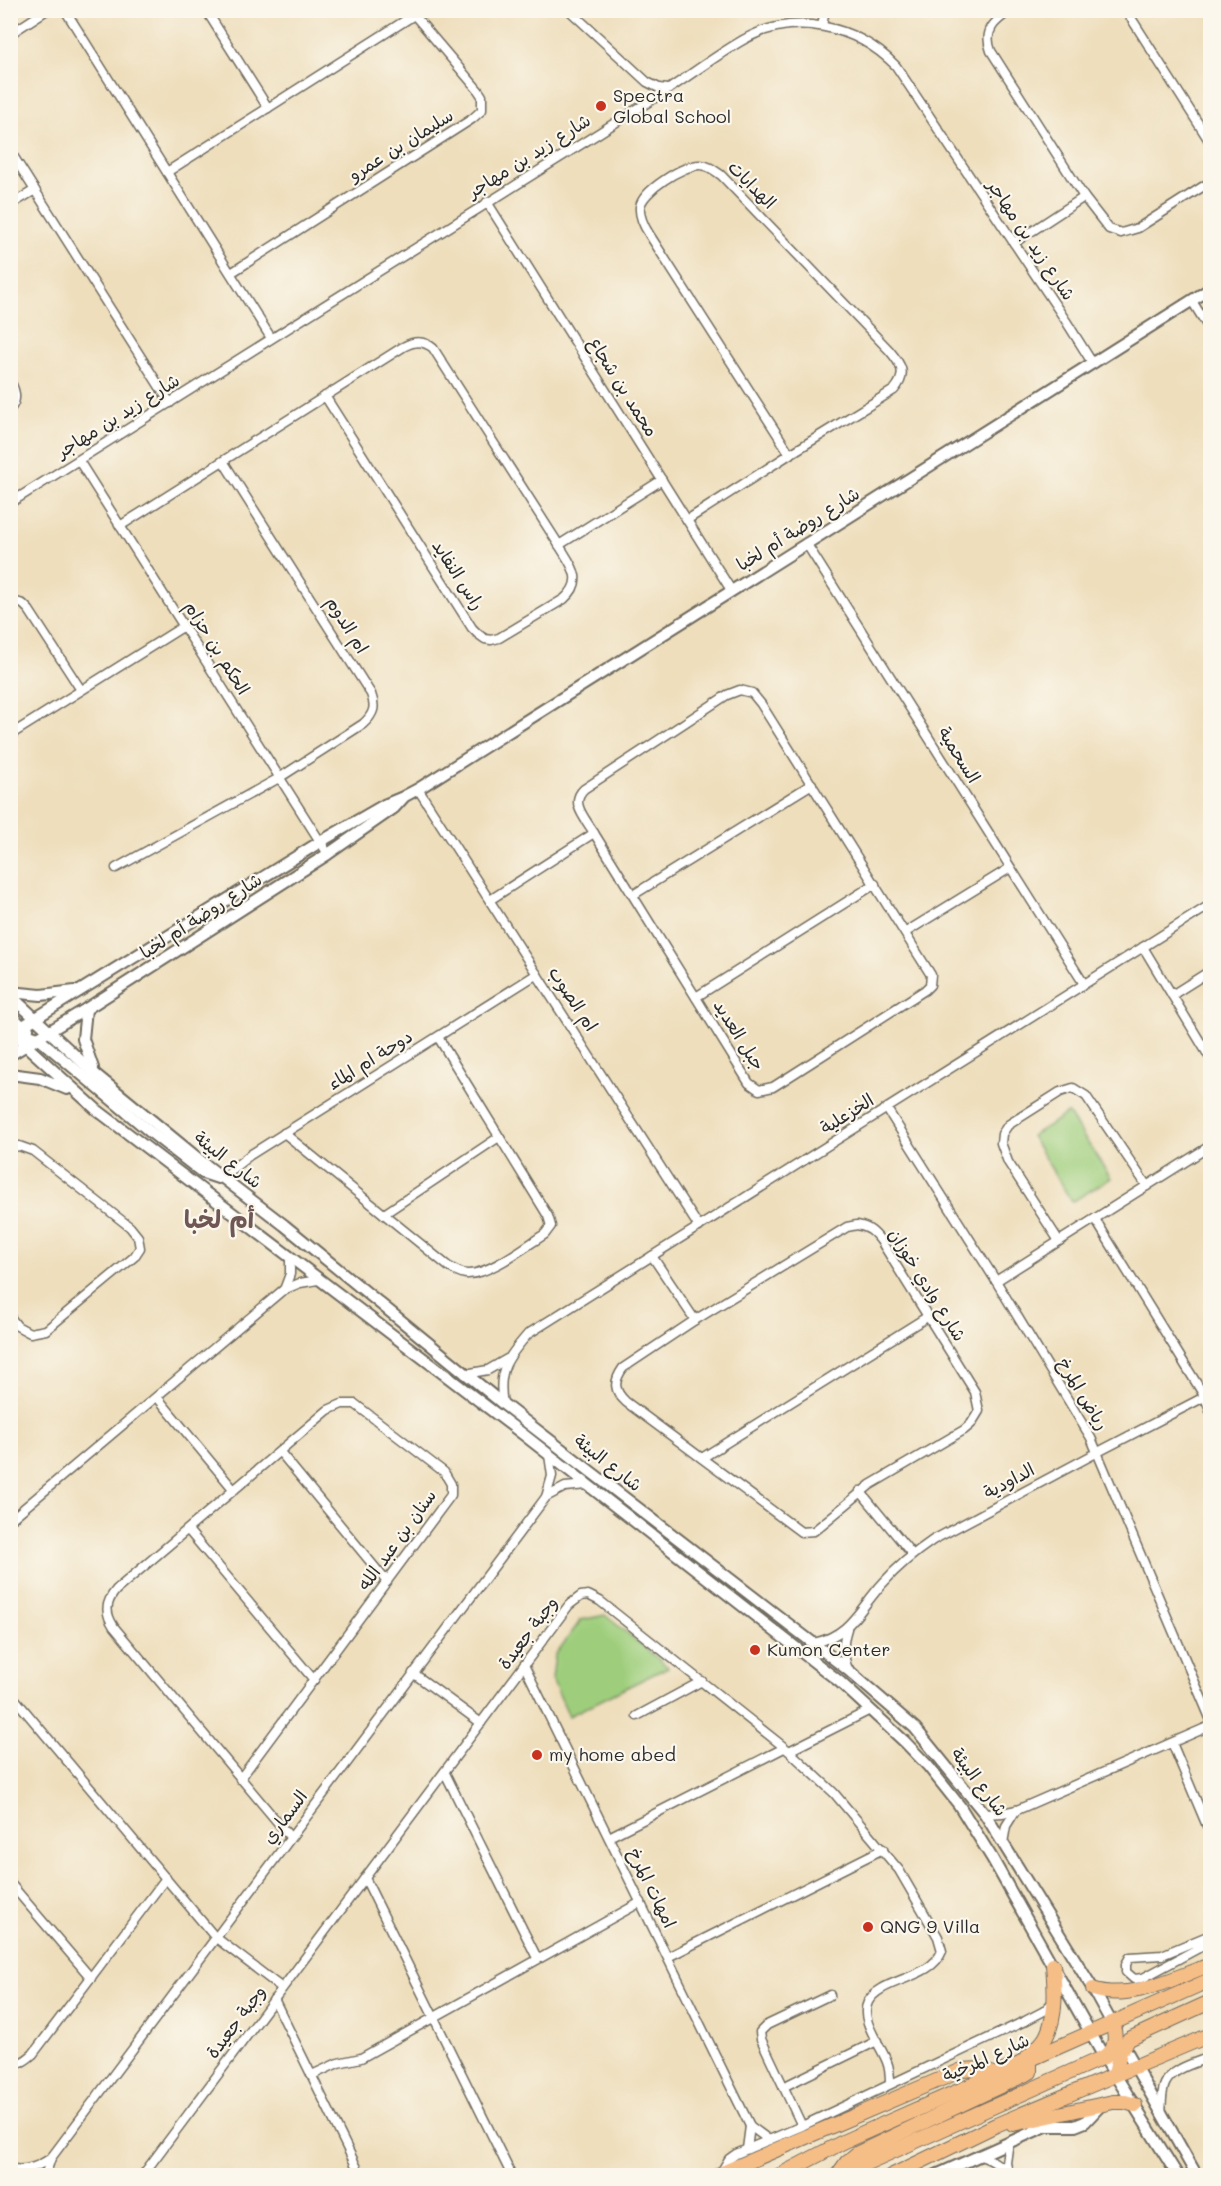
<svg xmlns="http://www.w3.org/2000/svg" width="1221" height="2186" viewBox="0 0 1221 2186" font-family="Mali,'Playpen Sans Arabic',sans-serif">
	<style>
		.green { fill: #9ece7c; stroke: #647c54; stroke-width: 1.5 }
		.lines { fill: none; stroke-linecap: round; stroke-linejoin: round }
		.minor-casing { stroke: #6f6a5e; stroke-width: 11 }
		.tertiary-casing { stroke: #6f6a5e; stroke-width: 14 }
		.trunk-casing { stroke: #6f6a5e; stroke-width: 16 }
		.minor { stroke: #fff; stroke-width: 8 }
		.tertiary { stroke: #fff; stroke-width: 10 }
		.trunk { stroke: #f6be87; stroke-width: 14 }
		.poi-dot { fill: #c8321e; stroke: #fbf7ec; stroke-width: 2 }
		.labels { text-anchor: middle; stroke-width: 4.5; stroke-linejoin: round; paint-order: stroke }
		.poi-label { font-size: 18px; fill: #2b2b2b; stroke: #fbf7ec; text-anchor: start }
		.street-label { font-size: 18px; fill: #2b2b2b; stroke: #fbf7ec }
		.district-label { font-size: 24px; font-weight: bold; fill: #6e5755; stroke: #fbf7ec }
	</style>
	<rect width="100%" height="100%" fill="#fbf7ec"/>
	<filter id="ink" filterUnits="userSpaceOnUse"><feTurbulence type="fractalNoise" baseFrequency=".0167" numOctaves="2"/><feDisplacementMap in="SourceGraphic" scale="12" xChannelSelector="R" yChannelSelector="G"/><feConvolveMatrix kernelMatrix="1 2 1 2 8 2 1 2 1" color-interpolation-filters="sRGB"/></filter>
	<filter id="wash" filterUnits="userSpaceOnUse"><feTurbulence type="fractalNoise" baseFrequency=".008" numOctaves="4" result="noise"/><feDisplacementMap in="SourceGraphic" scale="24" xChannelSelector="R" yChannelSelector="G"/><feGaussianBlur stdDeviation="1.35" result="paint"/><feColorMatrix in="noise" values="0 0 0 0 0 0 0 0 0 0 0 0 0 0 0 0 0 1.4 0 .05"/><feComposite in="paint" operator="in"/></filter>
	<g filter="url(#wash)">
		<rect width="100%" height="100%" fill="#eedebc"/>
		<g class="green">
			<polygon points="1068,1113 1111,1178 1072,1202 1031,1136"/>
			<polygon points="605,1615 668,1667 569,1716 552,1679 555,1655 581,1620"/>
		</g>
	</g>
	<g filter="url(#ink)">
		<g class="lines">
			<g class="minor-casing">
				<g id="minor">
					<polyline points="65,10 271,338"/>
					<polyline points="206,10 268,108"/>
					<polyline points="569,10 647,82 659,88 668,89"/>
					<path d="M1011 10C995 21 983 30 991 51L1084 197 1109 229 1121 233 1138 228 1210 182"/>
					<polyline points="1126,10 1210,142"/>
					<polyline points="822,26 825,10"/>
					<polyline points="10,34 47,10"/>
					<polyline points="10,151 170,403"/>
					<polyline points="167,172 414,15"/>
					<polyline points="487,202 731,590"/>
					<polyline points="10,205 35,190"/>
					<polyline points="1014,243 1084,197"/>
					<polyline points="231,273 472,119 482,110 482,96 478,90 410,10"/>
					<polyline points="1192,301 1210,330"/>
					<path d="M10 381C16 391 18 400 10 409"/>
					<polyline points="79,461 328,854"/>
					<path d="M10 503 669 89C693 73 717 55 743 40 794 11 856 25 896 66L1066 321 1093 364"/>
					<path d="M687 520 790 454 894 390C908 374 901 364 889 350L721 175C714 170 708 165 700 165 683 165 642 191 640 207 639 217 644 226 649 234L790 454"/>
					<path d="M120 526 403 347C414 341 423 340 433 348L559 545C571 565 586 580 564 599L499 638 491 640 485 639 478 634 472 628 325 396"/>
					<polyline points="806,543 1084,984"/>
					<polyline points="559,545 662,480"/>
					<polyline points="10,600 23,604 29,610 81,690"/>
					<path d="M740 690 752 693 761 704 931 975 930 985 925 990 773 1087 759 1090 749 1083 594 833C586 819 569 803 584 789L727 695Z"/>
					<polyline points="10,735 184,626"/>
					<polyline points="418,789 699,1227"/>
					<path d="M116 868 279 778 363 724C374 714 376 707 371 694L223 461"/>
					<polyline points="633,895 812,784"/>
					<polyline points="490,900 594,833"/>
					<polyline points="906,932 1010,868"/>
					<polyline points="1143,947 1210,1058"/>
					<polyline points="1172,995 1210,971"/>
					<polyline points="696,997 875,884"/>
					<polyline points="887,1109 996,1281 1091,1438 1210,1718"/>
					<path d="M284 1133 449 1267C455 1270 461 1274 467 1274 489 1275 526 1246 545 1234L551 1226 548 1216 438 1037"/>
					<polyline points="10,1148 19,1146 33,1151 130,1227 138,1237 140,1248 134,1257 46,1330 30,1333 17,1326 10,1317"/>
					<polyline points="225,1178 236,1166 250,1155 537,974"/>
					<polyline points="384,1214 499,1137"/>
					<polyline points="1095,1219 1205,1397 1210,1411"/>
					<path d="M857 1225C869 1227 874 1232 881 1241L975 1392 979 1411 971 1424 964 1430 870 1485 814 1531 801 1532 626 1402C614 1391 613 1382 623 1368L695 1320 847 1227Z"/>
					<polyline points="1059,1241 1008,1162 1001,1143 1002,1134 1008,1125 1060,1092 1073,1088 1086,1096 1147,1186"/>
					<polyline points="652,1256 695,1320"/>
					<polyline points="996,1281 1210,1146"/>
					<polyline points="284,1290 290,1274 290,1256"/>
					<polyline points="465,1374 488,1370 507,1359"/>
					<polyline points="157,1397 234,1490"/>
					<path d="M503 1404C497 1371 507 1358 528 1334L1210 905"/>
					<polyline points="280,1452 387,1582"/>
					<polyline points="702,1458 927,1317"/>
					<polyline points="860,1491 912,1554"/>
					<polyline points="546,1497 565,1487 587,1485"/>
					<polyline points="10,1520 283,1290 300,1283 318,1280"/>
					<polyline points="188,1530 314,1680"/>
					<path d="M847 1629C842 1644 843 1655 848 1670"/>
					<path d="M814 1643C851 1635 859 1609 883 1583 898 1566 914 1553 933 1540L1098 1452 1210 1394"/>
					<polyline points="524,1665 750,2126 769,2140"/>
					<polyline points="413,1673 481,1723"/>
					<polyline points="10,1693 215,1937 282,1988"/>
					<polyline points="637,1716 702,1681"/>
					<polyline points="1172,1743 1210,1833"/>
					<polyline points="789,1751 870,1710"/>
					<polyline points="445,1773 537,1958"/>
					<path d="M240 1779 451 1495V1484L444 1472 355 1404H342L328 1410 116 1590C105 1603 105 1613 114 1627L290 1837"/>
					<polyline points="985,1814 1002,1813 1017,1810 1210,1726"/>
					<polyline points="609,1837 784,1748"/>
					<polyline points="1003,1843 1006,1826 1016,1810"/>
					<polyline points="365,1878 512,2176"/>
					<polyline points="10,1883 91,1978"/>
					<polyline points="1210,1935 1162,1955 1130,1957 1126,1964 1126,1972 1134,1979 1143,1978 1210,1942"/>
					<polyline points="668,1957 883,1849"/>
					<polyline points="274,1999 361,2176"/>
					<path d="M10 2062C21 2065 26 2060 33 2054L166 1878"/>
					<polyline points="312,2075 338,2063 361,2058 641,1902"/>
					<polyline points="783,2087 877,2041"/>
					<path d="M1161 2113C1162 2104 1161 2093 1165 2084 1172 2068 1196 2063 1210 2057"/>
					<polyline points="802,2126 761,2039 760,2032 767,2025 830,1995"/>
					<polyline points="747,2149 750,2126"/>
					<path d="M977 2155C991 2159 1000 2164 1009 2176"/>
					<path d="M13 2169C28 2171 39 2166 51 2158"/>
					<polyline points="1008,2172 1006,2163 1009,2141"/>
					<polyline points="720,2174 729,2159 736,2154 802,2126 1025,2021 1044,2011 1054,2001"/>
					<polyline points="45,2176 51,2158 546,1497 552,1476 549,1455"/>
					<path d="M142 2176 569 1605 581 1596 588 1595 600 1601 789 1751 834 1793 899 1870 938 1937 942 1951C931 1980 880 1978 868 2002 859 2020 881 2045 887 2062 890 2069 890 2077 890 2084"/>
				</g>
			</g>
			<g class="tertiary-casing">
				<g id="tertiary">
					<polyline points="10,992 41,995 75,991"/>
					<polyline points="10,995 95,1074 206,1165 284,1225 503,1404 848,1670 915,1728 985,1814 1093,1989 1115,2029"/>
					<polyline points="86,1009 83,1039 93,1068"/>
					<polyline points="10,1014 23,1027 28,1029"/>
					<polyline points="10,1031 97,1110 524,1435 799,1650 840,1682 905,1742 928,1766 959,1805 992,1858 1104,2057 1178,2176"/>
					<polyline points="13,1033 23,1033 38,1038 149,1131 203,1173 218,1178"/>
					<polyline points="10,1034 320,842 384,805 403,797 418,789 1210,289"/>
					<polyline points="10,1055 86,1009 328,854 394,808 403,798"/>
					<polyline points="10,1074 40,1078 67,1089"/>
					<polyline points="1122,2043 1197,2176"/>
					<polyline points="934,2176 1046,2126 1075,2126 1085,2122 1101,2105"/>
				</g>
			</g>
			<g class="trunk-casing">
				<g id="trunk">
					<path d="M1093 1989C1130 2002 1175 1977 1210 1965"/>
					<polyline points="1115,2074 1120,2052 1129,2039 1210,2002"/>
					<polyline points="1013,2124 1113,2102 1125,2102 1135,2105"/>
					<polyline points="720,2174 962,2070 979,2069 994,2074"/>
					<path d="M840 2175 1104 2057C1116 2047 1117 2038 1112 2023"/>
					<polyline points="778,2176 845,2141 1210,1980"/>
					<path d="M837 2176 847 2162 858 2153 1030 2072V2065L1023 2062C1030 2054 1041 2046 1046 2037 1057 2016 1055 1988 1053 1965"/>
					<polyline points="891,2176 996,2125 1210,2035"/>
				</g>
			</g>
			<use href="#minor" class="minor"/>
			<use href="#tertiary" class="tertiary"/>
			<use href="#trunk" class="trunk"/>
		</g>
	</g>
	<g class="poi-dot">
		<circle cx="601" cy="106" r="6"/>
		<circle cx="755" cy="1650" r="6"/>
		<circle cx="537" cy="1755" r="6"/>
		<circle cx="868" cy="1927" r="6"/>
	</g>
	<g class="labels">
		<g class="poi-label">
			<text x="613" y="102">Spectra<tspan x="613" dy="21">Global School</tspan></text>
			<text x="767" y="1656">Kumon Center</text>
			<text x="549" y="1761">my home abed</text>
			<text x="880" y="1933">QNG 9 Villa</text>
		</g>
		<g class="street-label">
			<text transform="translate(401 145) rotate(-32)" y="6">سليمان بن عمرو</text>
			<text transform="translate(529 156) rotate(-32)" y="6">شارع زيد بن مهاجر</text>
			<text transform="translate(752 185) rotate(45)" y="6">الهدايات</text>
			<text transform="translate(1031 240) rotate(56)" y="6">شارع زيد بن مهاجر</text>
			<text transform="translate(623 387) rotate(58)" y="6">محمد بن شجاع</text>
			<text transform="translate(118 416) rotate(-32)" y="6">شارع زيد بن مهاجر</text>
			<text transform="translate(798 529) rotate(-32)" y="6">شارع روضة أم لخبا</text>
			<text transform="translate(458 575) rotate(57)" y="6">راس النفايد</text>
			<text transform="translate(347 625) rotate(58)" y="6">ام الدوم</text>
			<text transform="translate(217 648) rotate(58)" y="6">الحكم بن حزام</text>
			<text transform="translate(959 755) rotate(58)" y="6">السحمية</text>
			<text transform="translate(201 916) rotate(-33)" y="6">شارع روضة أم لخبا</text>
			<text transform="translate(573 999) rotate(57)" y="6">ام الصوب</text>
			<text transform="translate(739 1035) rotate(58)" y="6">جبل العديد</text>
			<text transform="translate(370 1060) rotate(-32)" y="6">دوحة ام الماء</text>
			<text transform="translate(847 1114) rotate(-32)" y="6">الخزعلية</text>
			<text transform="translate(228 1160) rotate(38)" y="6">شارع البيئة</text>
			<text transform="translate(927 1285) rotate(58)" y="6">شارع وادي خوزان</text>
			<text transform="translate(1083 1394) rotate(59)" y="6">رياض المرخ</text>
			<text transform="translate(608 1463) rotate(38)" y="6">شارع البيئة</text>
			<text transform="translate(1009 1481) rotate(-28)" y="6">الداودية</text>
			<text transform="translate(397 1540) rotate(-54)" y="6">سنان بن عبد الله</text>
			<text transform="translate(528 1633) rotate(-53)" y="6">وجبة جعيدة</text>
			<text transform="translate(979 1782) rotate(53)" y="6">شارع البيئة</text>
			<text transform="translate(285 1817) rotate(-53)" y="6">السماري</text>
			<text transform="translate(652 1888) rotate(64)" y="6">امهات المرخ</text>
			<text transform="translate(236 2022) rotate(-53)" y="6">وجبة جعيدة</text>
			<text transform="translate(986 2058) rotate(-24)" y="6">شارع المرخية</text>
		</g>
		<g class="district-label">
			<text x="219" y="1228">أم لخبا</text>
		</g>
	</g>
	<rect width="1221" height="2186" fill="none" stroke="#fbf7ec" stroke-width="36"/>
</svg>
